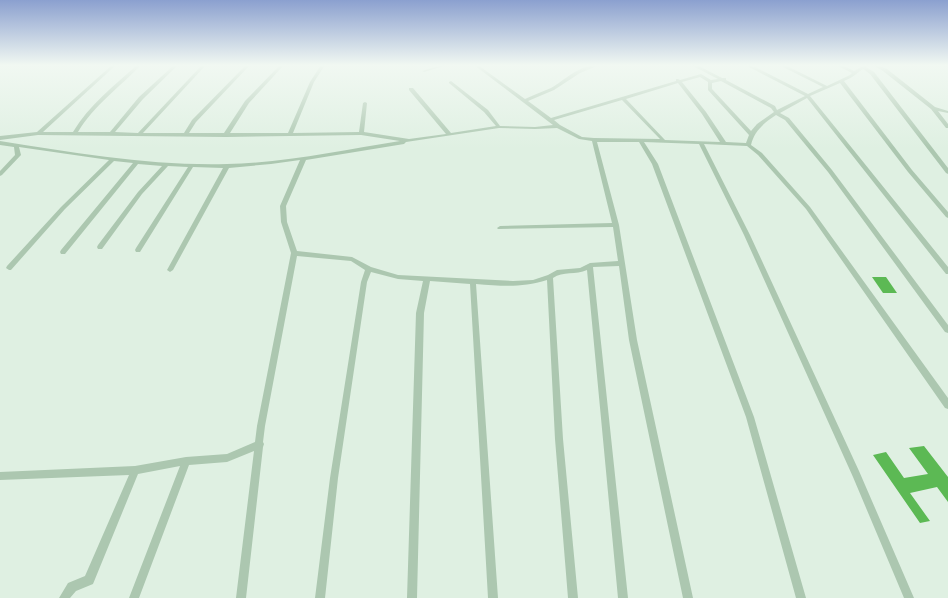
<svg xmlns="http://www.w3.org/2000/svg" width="948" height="598" viewBox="0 0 948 598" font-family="Rubik,sans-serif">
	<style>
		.building { fill: #5cb954 }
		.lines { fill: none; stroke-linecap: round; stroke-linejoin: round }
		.minor { fill: #acc7b0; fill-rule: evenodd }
	</style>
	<rect width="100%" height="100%" fill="#dff0e2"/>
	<g class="building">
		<polygon points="872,277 886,277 897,293 883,293"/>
		<polygon points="924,446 948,477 948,502 937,487 910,493 930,521 920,523 873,455 886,452 904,478 928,474 909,448"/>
	</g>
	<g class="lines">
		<g class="minor">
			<path d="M112 65H116L43 132H73C89 105 114 86 137 65H141C120 87 94 105 78 132H110L139 97 174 65H178L143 99 115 132 138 133 202 65H206L143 133H184L192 120 246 65H250L196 122 189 133H224L245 101 280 65H284L249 103 230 133H288L310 82 321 65H325L314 82 293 133 359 132 363 103 365 102 367 103 364 132 409 139 446 134 409 90V88H413L451 133 496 126 484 112 449 83V82L451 81 488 110 500 126 535 127 553 125 474 65H478L525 99C533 95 542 92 551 88 565 80 579 65 597 65V66L580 73 554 90 528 101 551 118 676 81V79H678L680 80 701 74 711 80 718 79 693 66V65H697L722 78H726V80L775 106 777 110 805 96 747 66V65H751L808 94 823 87 781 66V65H785L827 86 850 75 852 73 838 66V65H842L854 71 865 65H869L866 67 874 72 948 168V174L946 173 870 74 863 69C856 74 852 78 844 81L912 170 948 212V218L946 217 908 172 840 83 810 96 948 267V274H946L807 98 780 113 789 118 832 170 948 325V333L945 332 828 172 785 120 776 115C765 122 754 131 751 145L762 153 810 207 948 398V409L945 408 806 209 758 155 747 146 704 144 750 235 859 471 914 598H904L853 477 744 235 699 144 644 142 658 164 754 417 806 598H796L746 417 652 164 639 142H597L619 225 637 340 693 598H683L629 340 619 266 593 267 628 598H618L587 270C576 275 563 271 553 278L563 439 578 598H568L555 439 547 280C522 288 502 286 476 284L498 598H488L470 284 430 281 424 313 417 598H407L416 313 423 281 398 279 371 272 367 282 338 478 325 598H315L330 478 361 282 365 270 351 261 297 256 265 426 263 442 264 444 263 447 246 598H236L254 451 227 462 189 465 139 598H129L180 466 138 474 93 584 76 591 70 598H59L68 583 85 576 129 475 0 480V472L135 466 186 457 227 454 255 442 257 426 291 253 281 222 280 206 300 160 271 164 229 168 173 270 170 272 167 270 223 168 193 167 140 252H136L135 250 136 248 188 167 168 166 142 194 102 249H98L97 247 98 245 138 192 162 166 138 164 65 254H61L60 252 61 250 133 163 114 161 65 209 11 270H9L6 268 7 266 61 207 109 160 19 147 21 155 2 175 0 176V171L15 155 14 147 0 145V141C75 153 151 166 227 164 285 163 343 150 400 141L361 135 226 137 38 135 0 140V136L37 132ZM700 77 708 82V90L749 135 746 143 726 142 706 112 682 82ZM721 81 771 108 774 112 757 124 751 131 712 89V83ZM678 83 702 114 720 142 665 140 626 99ZM622 100 660 139 594 138 582 137 560 125 554 120ZM499 128 535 129 557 128 579 139 592 141 612 223 500 226 497 228 498 229 613 227 618 261 590 263 580 268 557 270 548 275 533 280 513 281 398 275 371 267 352 257 297 251 287 222 286 206 306 160 404 144 406 142Z"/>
			<polygon points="442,65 447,65 424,72 422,71"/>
			<polygon points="873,65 877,65 887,69 935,107 948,111 948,113 938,111 948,124 948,128 946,128 931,109 883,71"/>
		</g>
	</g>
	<linearGradient id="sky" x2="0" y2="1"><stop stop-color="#8ba0cf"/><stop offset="0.44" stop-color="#f1f8f2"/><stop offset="1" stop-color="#f1f8f2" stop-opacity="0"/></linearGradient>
	<rect width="948" height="148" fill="url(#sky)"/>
</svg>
